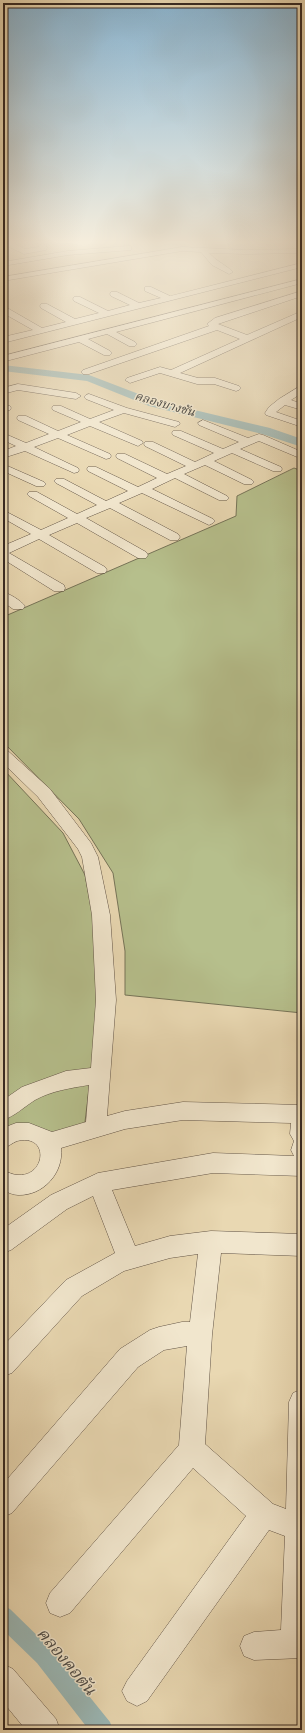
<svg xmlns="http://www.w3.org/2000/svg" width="305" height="1733" viewBox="0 0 305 1733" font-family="'Libre Bodoni','Noto Serif Thai',serif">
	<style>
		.green { fill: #b6bf8c; stroke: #767458 }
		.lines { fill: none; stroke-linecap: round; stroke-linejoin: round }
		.canal { fill: #9bb8b6; fill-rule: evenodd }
		.river { fill: #9bb8b6; fill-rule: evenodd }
		.minor-casing { stroke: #635547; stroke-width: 1 }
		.minor { fill: #f1e6cd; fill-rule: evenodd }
		.labels { text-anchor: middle; stroke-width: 3; stroke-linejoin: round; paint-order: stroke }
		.far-water-label { font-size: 12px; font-style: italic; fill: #4f4d48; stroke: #f1e6cd }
		.near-water-label { font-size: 17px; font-style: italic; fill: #4f4d48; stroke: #f1e6cd }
	</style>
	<rect width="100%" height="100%" fill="#e9d8b2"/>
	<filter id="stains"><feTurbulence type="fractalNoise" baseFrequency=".005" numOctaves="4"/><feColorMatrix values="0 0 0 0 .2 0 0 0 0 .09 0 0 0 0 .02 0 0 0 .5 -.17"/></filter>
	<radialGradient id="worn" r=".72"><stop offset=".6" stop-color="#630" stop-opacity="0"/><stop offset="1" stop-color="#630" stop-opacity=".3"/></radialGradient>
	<g class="green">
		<polygon points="294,468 302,471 302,1013 125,995 125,951 113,873 79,819 3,742 3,617 236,516 237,496"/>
		<polygon points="3,769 63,833 85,875 93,916 99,1008 84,1130 57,1135 3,1131"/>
	</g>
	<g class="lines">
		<polygon class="canal" points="3,1606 10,1609 51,1649 110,1722 113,1730 89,1730 37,1663 3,1630"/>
		<polygon class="river" points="3,365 89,375 157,401 270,428 302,439 302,447 262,434 149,406 87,381 3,371"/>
		<g class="minor-casing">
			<g id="minor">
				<polygon points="3,241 9,241 25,249 39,247 37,241 45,241 47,248 46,250 24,254 3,244"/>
				<polygon points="128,246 131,246 131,250 68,255 3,266 3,262 68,251"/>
				<path d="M182 247 246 250 302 249V253L246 254 209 253C216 261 226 265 233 272L229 274 212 265 201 252 182 251 3 281V277Z"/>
				<polygon points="302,263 302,267 3,343 3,337 33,330 3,313 3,309 9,309 42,328 66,322 41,308 40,306 41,304 47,304 75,319 99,313 74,301 73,299 74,297 80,297 108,311 130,305 111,296 110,294 111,292 117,292 139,303 161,298 145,291 145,287 151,287 170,296"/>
				<polygon points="302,279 302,283 116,332 135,342 137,344 135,346 129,346 107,334 88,339 110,351 112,353 110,355 104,355 79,342 6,361 3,360 3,356"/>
				<polygon points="302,291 302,296 218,324 247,335 302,311 302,317 180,373 198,378 215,378 239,386 241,388 239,390 236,391 214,384 197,384 160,373 130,383 125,380 127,378 160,367 171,370 240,339 217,330 89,374 83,374 81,372 83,370 209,326 207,324 215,318"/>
				<polygon points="18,384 76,393 81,396 76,399 18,390 3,394 3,388"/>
				<polygon points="302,385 302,393 291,400 302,404 302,410 285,405 276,412 302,421 302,427 266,415 265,413 269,407 279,399"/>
				<polygon points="89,394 127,408 179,422 180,424 175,427 124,413 99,422 142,441 143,443 138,446 90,426 67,435 110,454 111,456 110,458 106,459 58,438 34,447 78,468 79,470 78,472 74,473 25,451 3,458 3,451 16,446 3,440 3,433 26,443 49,434 18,420 17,418 18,416 26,416 58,431 81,422 53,410 52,408 53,406 61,406 90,419 114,410 86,399 84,397 86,395"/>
				<polygon points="3,404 10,406 11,408 10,410 3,410"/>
				<polygon points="203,420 248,438 259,434 263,435 302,452 302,459 259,441 240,449 281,467 282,469 281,471 273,471 232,453 214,461 252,480 254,482 252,484 244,484 205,465 184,474 227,496 229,498 227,500 219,500 175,478 152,489 213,519 215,521 213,523 209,525 142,493 119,503 178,534 180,537 178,540 170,540 110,508 86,518 146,552 148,555 146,558 138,558 77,523 49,535 105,567 107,570 105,573 97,573 39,539 9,553 64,585 65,588 64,591 54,591 3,559 3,546 31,534 3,518 3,510 41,530 68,518 29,496 27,494 29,492 37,492 77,514 97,505 56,483 54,481 56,479 64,479 106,501 128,491 88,471 87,469 88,467 96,467 138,487 157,478 117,458 116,456 117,454 125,454 167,474 186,466 145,446 144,444 145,442 153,442 195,462 214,453 173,435 172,433 173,431 181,431 223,449 239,442 199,425 198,423"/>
				<polygon points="3,464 44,482 46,484 44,486 36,486 3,471"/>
				<path d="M3 592C10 594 20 600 25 606L23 609H13L3 602Z"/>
				<path d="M3 749 8 751 50 789 91 843 98 857 110 915 116 1000 107 1116 125 1111 183 1102 302 1105V1176L213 1173 112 1190 135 1246 170 1236 211 1231 302 1234V1256L221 1253 212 1335 205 1444 273 1504 286 1509 289 1402 293 1393 302 1389V1658L254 1660 244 1656 240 1646 244 1636 254 1632 281 1630 285 1536 269 1530 147 1701 137 1706 127 1701 122 1691 127 1681 246 1516 193 1468 70 1613 60 1617 50 1613 46 1603 50 1593 179 1445 187 1346 164 1350 138 1367 12 1513 3 1517V1484L120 1349 150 1330 159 1327 182 1322H190L198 1254 170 1258 124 1271 82 1296 12 1373 3 1376V1346L66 1280 115 1253 93 1196 67 1209 11 1250 3 1253V1229L51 1195 98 1173 213 1153 294 1156 291 1150 294 1141 290 1134 291 1123 183 1120 125 1129 61 1148C64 1173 43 1196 18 1195 13 1195 7 1192 3 1190V1170C7 1172 13 1175 18 1175 46 1177 50 1133 17 1141 12 1143 8 1147 3 1148V1128L16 1123H29L52 1132 86 1122 89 1085C71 1088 51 1091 35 1100 24 1107 15 1116 3 1120V1100L22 1087 66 1071 91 1068 96 1000 92 915 82 857 78 849 38 797 3 763Z"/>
				<polygon points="3,1664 13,1669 56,1719 60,1730 26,1730 3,1702"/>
			</g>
		</g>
		<use href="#minor" class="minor"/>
	</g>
	<linearGradient id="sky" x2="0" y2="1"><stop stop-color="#89b6d4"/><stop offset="0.5" stop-color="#f5eddc"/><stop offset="1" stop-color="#f5eddc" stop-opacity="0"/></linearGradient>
	<rect width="305" height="484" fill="url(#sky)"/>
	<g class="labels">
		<g class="far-water-label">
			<text transform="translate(165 404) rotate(16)" y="4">คลองบางชัน</text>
		</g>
		<g class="near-water-label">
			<text transform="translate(67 1661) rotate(50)" y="6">คลองคอตัน</text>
		</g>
	</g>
	<rect width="305" height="1733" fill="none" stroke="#e9d8b2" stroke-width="16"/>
	<rect x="4" y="4" width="297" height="1725" fill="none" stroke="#362923" stroke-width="2"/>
	<rect x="8" y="8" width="289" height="1717" fill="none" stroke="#362923"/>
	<rect width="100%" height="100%" filter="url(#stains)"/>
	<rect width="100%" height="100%" fill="url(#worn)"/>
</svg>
